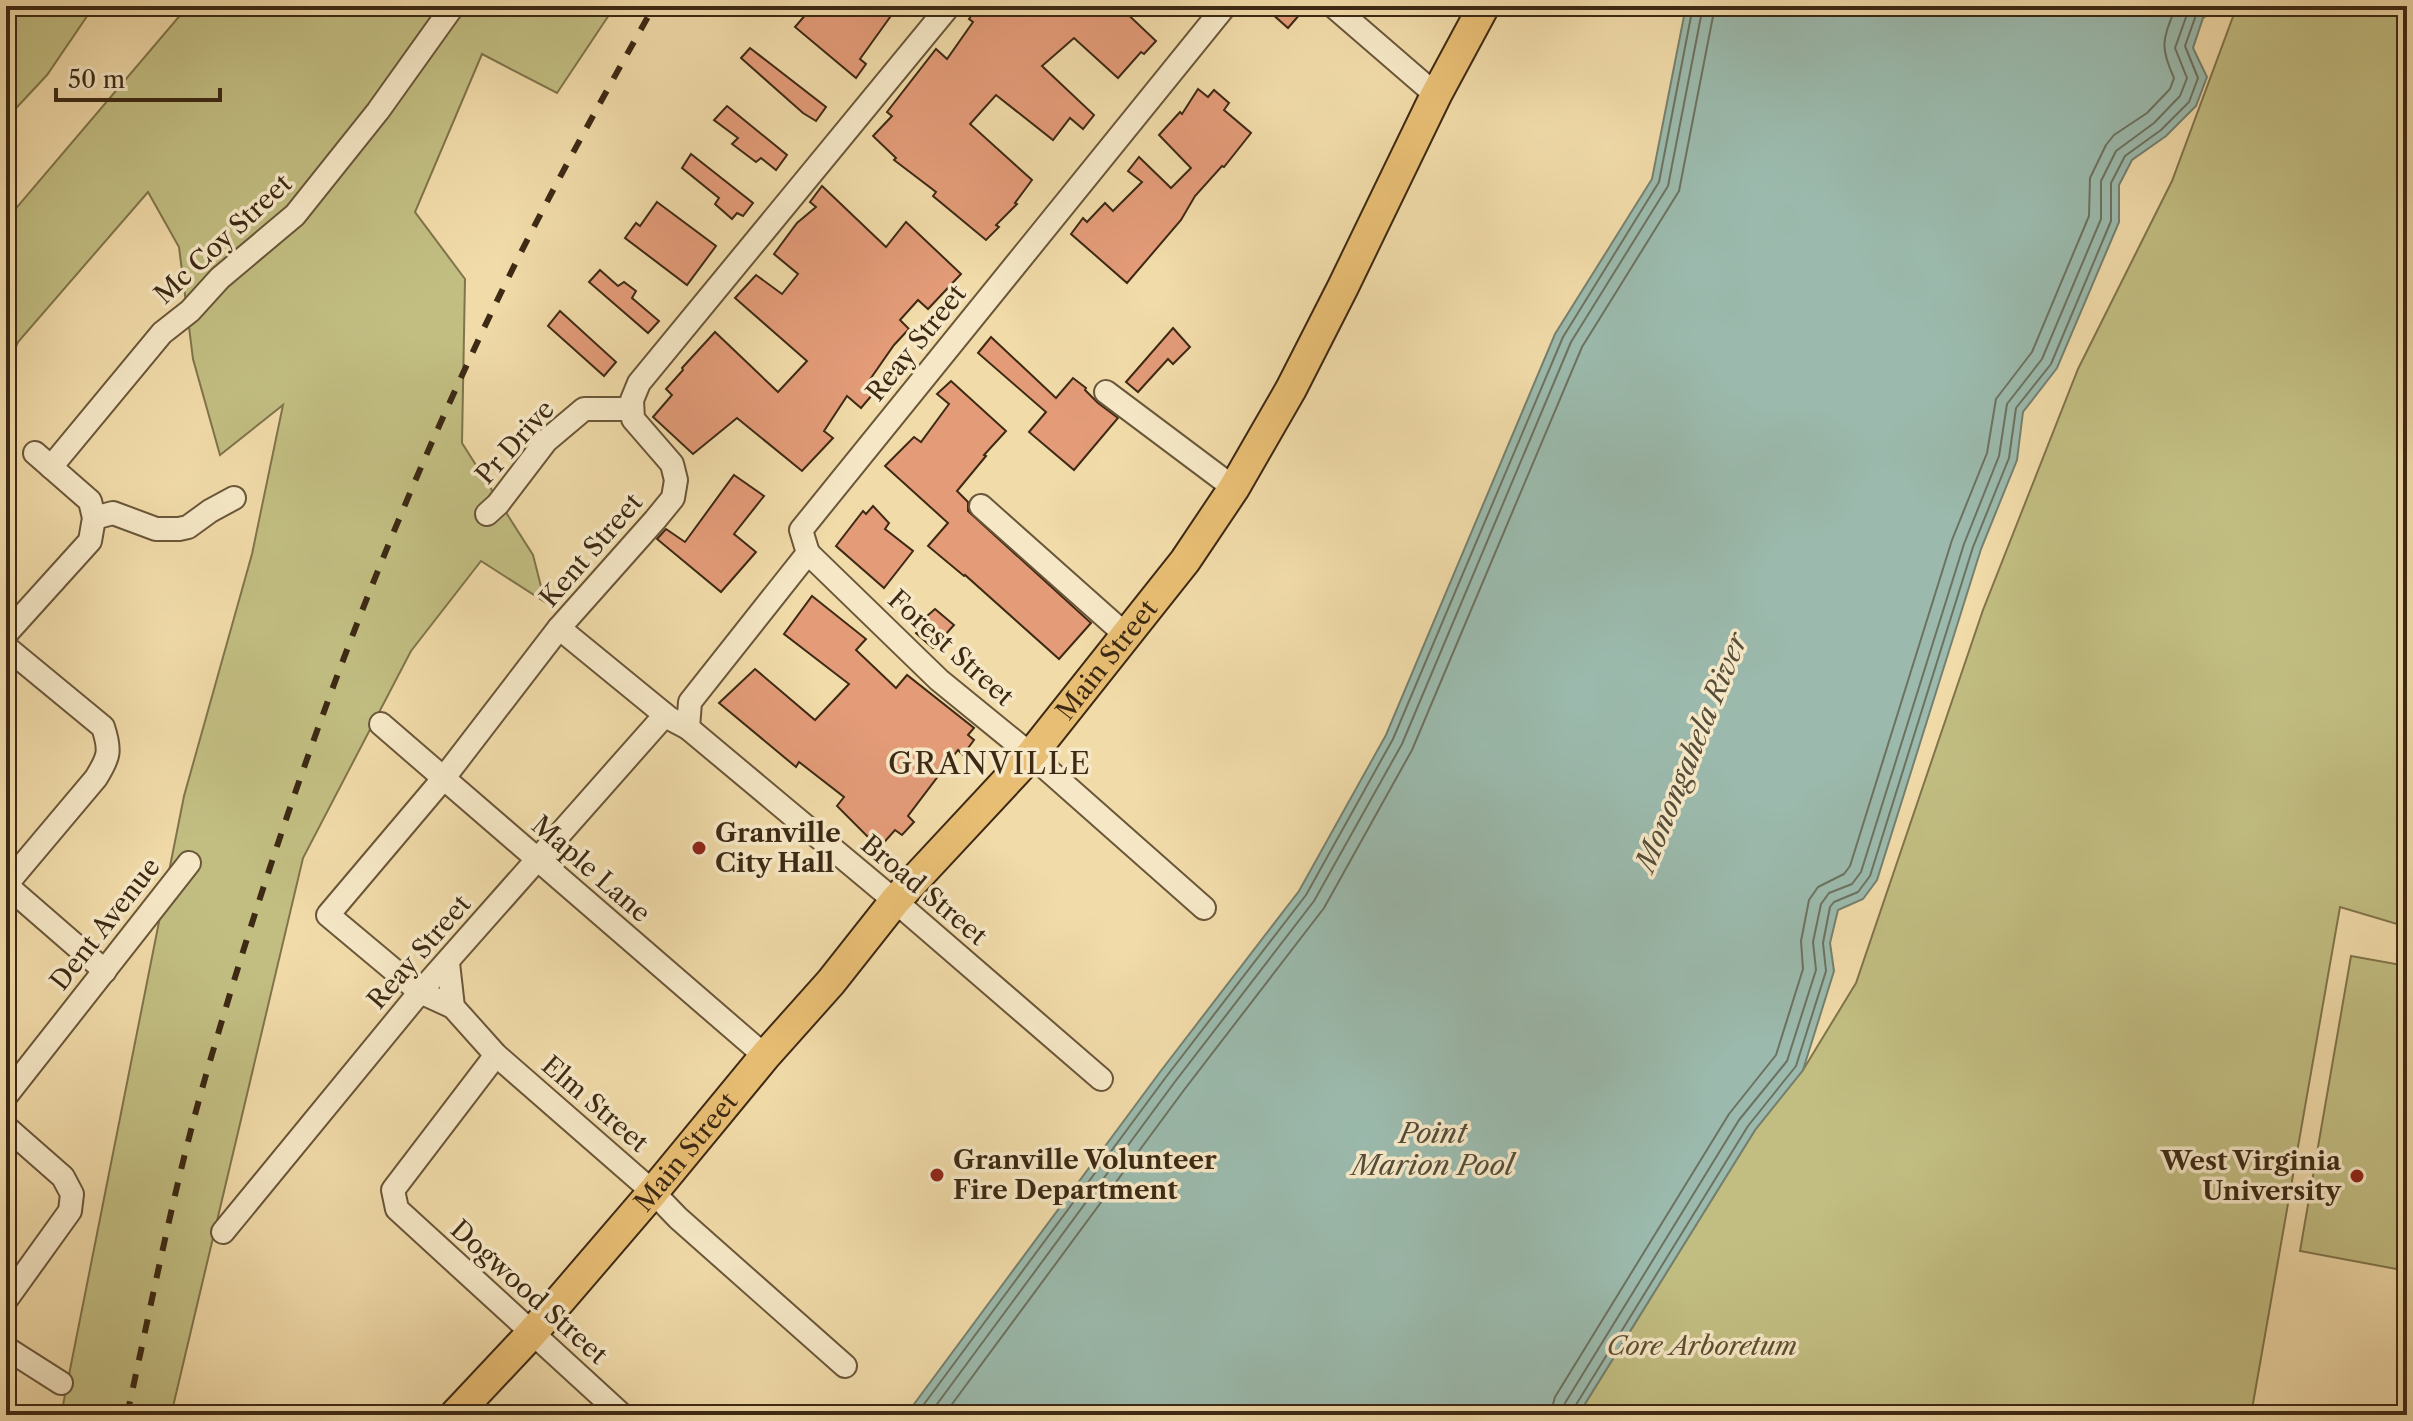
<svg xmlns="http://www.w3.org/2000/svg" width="2413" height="1421" viewBox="0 0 2413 1421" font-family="'Libre Caslon Text',serif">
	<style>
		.green { fill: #c2be82; stroke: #80744b; stroke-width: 2 }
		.water { fill: #9bbaad; stroke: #758070; stroke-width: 2 }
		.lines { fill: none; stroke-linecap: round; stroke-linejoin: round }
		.shore { stroke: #6c7260; stroke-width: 2 }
		.building { fill: #e39b78; stroke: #3d2914; stroke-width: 2 }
		.minor-casing { stroke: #6a5639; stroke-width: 26 }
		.major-casing { stroke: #3d2914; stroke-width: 34 }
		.minor { stroke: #f6e8c7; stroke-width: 22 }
		.major { stroke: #e8be74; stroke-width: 30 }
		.rail { stroke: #3d2914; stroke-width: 6; stroke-dasharray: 14 14; stroke-linecap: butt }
		.poi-dot { fill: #8f2418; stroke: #f6e8c7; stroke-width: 3 }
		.labels { text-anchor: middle; stroke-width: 7; stroke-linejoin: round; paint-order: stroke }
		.street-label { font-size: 26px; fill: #3d2914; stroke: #f6e8c7 }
		.poi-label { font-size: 26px; font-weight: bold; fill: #3d2914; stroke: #f6e8c7; text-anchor: start }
		.park-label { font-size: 26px; font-style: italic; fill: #5e4e30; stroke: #f6e8c7 }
		.water-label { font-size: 28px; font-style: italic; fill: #544d3a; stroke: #f6e8c7 }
		.quarter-label { font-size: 30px; letter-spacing: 2px; fill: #3d2914; stroke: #f6e8c7 }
	</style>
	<rect width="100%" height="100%" fill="#f1dba9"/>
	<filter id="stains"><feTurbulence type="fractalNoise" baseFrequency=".0025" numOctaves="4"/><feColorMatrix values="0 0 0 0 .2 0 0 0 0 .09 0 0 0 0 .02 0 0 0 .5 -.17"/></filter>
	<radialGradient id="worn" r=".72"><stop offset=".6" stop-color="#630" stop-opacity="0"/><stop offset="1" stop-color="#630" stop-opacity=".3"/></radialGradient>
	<g class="green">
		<polygon points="6,6 94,6 47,75 6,119"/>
		<polygon points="188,6 615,6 557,93 482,54 415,212 465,279 462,443 533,555 545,602 481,561 411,651 303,858 171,1415 61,1415 184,796 252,554 283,405 220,455 193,359 179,247 148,192 18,342 6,368 6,220"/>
		<polygon points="2237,6 2407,6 2407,927 2340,907 2251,1415 1578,1415 1755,1130 1803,1070 1856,983 1983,610 2078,369 2172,181"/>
		<polygon points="2351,956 2407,966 2407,1271 2300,1251"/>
	</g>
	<polygon class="water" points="1686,6 2222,6 2203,18 2193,48 2207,77 2196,106 2166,136 2132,160 2119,185 2119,222 2057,368 2023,412 2017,460 1981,549 1877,880 1863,899 1838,910 1830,943 1834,971 1803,1070 1755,1130 1578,1415 906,1415 1160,1072 1299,891 1386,735 1555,334 1652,179"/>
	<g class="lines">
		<g class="shore">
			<polyline points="916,1415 1166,1077 1306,895 1393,739 1563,337 1659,182 1693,6"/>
			<polyline points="929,1415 1174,1083 1314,901 1402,744 1571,342 1668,186 1703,6"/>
			<polyline points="944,1415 1184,1090 1324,908 1412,750 1582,347 1679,191 1715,6"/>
			<path d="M1550 1415 1555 1397 1729 1114 1776 1055 1803 969 1801 941 1809 900 1818 887 1844 874 1850 866 1952 540 1987 453 1996 399 2032 352 2089 216 2090 178 2106 145 2114 135 2147 113 2170 89 2174 78C2159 45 2163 40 2176 6"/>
			<polyline points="1562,1415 1565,1403 1739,1120 1787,1061 1816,970 1813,942 1821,904 1829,893 1852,884 1861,872 1964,544 1999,456 2007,404 2042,359 2101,219 2101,181 2116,151 2154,123 2180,96 2187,78 2175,48 2190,6"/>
			<polyline points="1573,1415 1574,1408 1748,1126 1796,1066 1826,971 1823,943 1830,907 1834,902 1858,892 1870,876 1973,547 2009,458 2016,408 2051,364 2111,221 2111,183 2125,156 2161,130 2189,102 2198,78 2185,46 2196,15 2207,6"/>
		</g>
	</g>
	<g class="building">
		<polygon points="813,6 898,6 860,59 866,64 856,78 795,27"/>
		<polygon points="979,6 1119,6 1156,41 1144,54 1141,52 1118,78 1074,38 1042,66 1094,115 1083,129 1070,118 1053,140 996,95 970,124 1032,180 1015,203 1017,204 996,225 999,227 986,240 933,196 936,192 894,160 896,158 873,136 892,116 887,112 936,49 947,59 973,22 969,19"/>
		<polygon points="1263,6 1307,6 1288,28"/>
		<polygon points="750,48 826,107 816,121 803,113 741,58"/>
		<polygon points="1198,89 1208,97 1214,90 1229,103 1224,110 1251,133 1224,167 1222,166 1195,196 1181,220 1127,283 1071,234 1083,218 1087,222 1105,203 1113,211 1142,182 1128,171 1139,157 1171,188 1191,168 1159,135 1180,112 1182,114"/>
		<polygon points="727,106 787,155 776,170 761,158 756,162 732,144 738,138 714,120"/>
		<polygon points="691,154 753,203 743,216 737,213 732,219 715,204 719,198 682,168"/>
		<polygon points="822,186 886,247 906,222 961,274 928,309 918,300 900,320 909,329 894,345 864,388 872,395 861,408 847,396 824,431 833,438 802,471 737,418 693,454 653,417 672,395 666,389 683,370 682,368 715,332 778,392 807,361 735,298 756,275 782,294 798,274 774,254 797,223 816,207 810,202"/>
		<polygon points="657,202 716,246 687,285 625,238 636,223 640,226"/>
		<polygon points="600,270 618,286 624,282 636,291 632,298 659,321 648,333 589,282"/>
		<polygon points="560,311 616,362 604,376 548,326"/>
		<polygon points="1173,328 1190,347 1173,364 1168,359 1138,392 1126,382"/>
		<polygon points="991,337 1056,398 1073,378 1086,388 1085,390 1098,403 1118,418 1074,470 1029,432 1046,412 978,353"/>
		<polygon points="951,381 1006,431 984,455 986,456 957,491 968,502 968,511 1091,623 1059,659 965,575 964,576 928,546 948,523 885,466 914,437 921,442 949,404 937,394"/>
		<polygon points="734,475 764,496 734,534 756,552 721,592 657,539 666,529 685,542"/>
		<polygon points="873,506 889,523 885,529 913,551 884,588 836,546 863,511 866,514"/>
		<polygon points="812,596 866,639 856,650 896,688 907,675 974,728 968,735 974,740 963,755 958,750 908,816 914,822 902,835 895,830 879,848 837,806 844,797 799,762 796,767 719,703 755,669 815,720 849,684 784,634"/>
		<polygon points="935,609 954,625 933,648 916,633 921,626 918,624"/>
	</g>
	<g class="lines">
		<g class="minor-casing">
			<g id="minor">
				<polyline points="1333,6 1436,95"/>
				<polyline points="1106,392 1234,488"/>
				<polyline points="51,467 162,333 190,311 220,278 295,215 378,111 453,6"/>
				<polyline points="981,506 1127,636"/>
				<polyline points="487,514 498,504 546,441 584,409 632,409"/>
				<polyline points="94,518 113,513 156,529 179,529 188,527 210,511 234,498"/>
				<polyline points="808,553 939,680 1031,755 1204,908"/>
				<polyline points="559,628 669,718 688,728 895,901 1101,1079"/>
				<polyline points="6,634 90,541 94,518 90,501 35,453"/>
				<path d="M6 647 103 727C111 751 109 757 96 778L6 885"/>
				<polyline points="381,724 765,1056"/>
				<polyline points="688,728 690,702 808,553 801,530 1225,6"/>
				<polyline points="6,885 105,971"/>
				<polyline points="448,963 453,1007 496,1055 653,1192 678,1218 845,1366"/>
				<polyline points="453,1007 420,992 328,915 443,779 559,628 655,520 673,498 676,480 672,464 633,419 632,400 639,383 949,6"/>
				<polyline points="496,1055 393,1190 397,1209 622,1415"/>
				<polyline points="6,1096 189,863"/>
				<polyline points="6,1127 63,1177 72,1194 70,1211 6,1300"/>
				<polyline points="223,1232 420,992 665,715"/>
				<polyline points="6,1348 61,1383"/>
			</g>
		</g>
		<g class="major-casing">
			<g id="major">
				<path id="s1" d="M455 1415 532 1333 653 1192 765 1056 831 982 895 901 1031 755 1185 561 1234 488 1291 389 1343 287 1436 95 1484 6"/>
			</g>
		</g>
		<use href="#minor" class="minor"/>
		<use href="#major" class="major"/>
		<path class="rail" d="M127 1415C152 1302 174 1186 206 1075 277 829 363 587 471 356 526 236 590 120 654 6"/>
	</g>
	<g class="poi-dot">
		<circle cx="699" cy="848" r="8"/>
		<circle cx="937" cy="1175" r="8"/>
		<circle cx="2357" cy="1176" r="8"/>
	</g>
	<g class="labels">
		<g class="street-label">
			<text transform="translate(223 239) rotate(-43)" y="9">Mc Coy Street</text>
			<text transform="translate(916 343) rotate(-51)" y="9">Reay Street</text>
			<text transform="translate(515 442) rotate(-48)" y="9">Pr Drive</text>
			<text transform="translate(591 550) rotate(-49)" y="9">Kent Street</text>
			<text transform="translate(951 648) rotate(42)" y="9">Forest Street</text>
			<text dy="9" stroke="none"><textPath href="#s1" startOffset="998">Main Street</textPath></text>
			<text transform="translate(591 869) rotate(41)" y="9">Maple Lane</text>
			<text transform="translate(924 890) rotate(40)" y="9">Broad Street</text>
			<text transform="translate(105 924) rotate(-52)" y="9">Dent Avenue</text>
			<text transform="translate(419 952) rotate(-49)" y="9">Reay Street</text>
			<text transform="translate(595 1104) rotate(41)" y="9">Elm Street</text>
			<text dy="9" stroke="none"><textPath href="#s1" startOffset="350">Main Street</textPath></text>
			<text transform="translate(529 1292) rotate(42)" y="9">Dogwood Street</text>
		</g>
		<g class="poi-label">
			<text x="715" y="842">Granville<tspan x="715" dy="30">City Hall</tspan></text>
			<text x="953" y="1169">Granville Volunteer<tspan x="953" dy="30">Fire Department</tspan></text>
			<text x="2341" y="1170" text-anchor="end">West Virginia<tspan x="2341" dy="30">University</tspan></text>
		</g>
		<g class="park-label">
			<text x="1702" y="1355">Core Arboretum</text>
		</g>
		<g class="water-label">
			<text transform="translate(1691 752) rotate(-68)" y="10">Monongahela River</text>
			<text x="1433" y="1143">Point<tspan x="1433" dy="32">Marion Pool</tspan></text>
		</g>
		<g class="quarter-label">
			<text x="990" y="774">GRANVILLE</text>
		</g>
	</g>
	<rect width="2413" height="1421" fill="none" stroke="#f1dba9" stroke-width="32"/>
	<rect x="8" y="8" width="2397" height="1405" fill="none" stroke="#3d2914" stroke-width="4"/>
	<rect x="16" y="16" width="2381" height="1389" fill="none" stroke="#3d2914" stroke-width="2"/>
	<path d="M56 88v12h164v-12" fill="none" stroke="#3d2914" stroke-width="4"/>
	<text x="68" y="88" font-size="24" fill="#3d2914" stroke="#f6e8c7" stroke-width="6" paint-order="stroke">50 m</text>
	<rect width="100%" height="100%" filter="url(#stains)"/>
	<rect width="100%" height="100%" fill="url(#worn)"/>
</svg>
